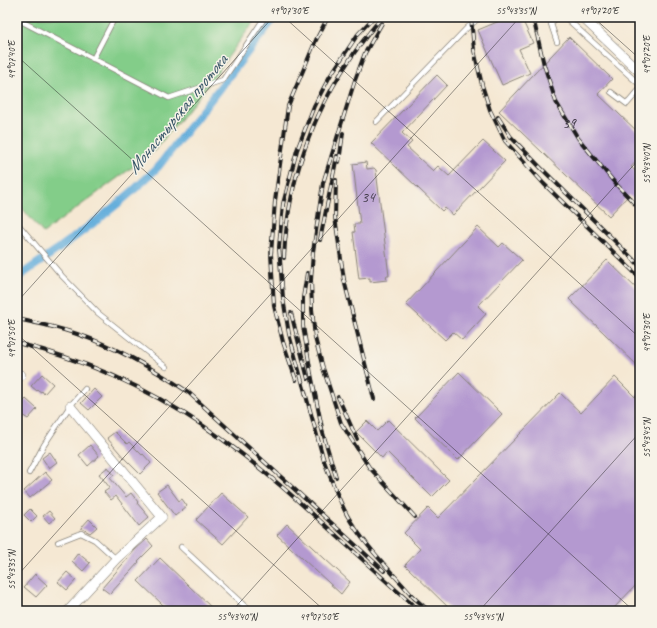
<svg xmlns="http://www.w3.org/2000/svg" width="657" height="628" viewBox="0 0 657 628" font-family="Caveat,sans-serif">
	<style>
		.green { fill: #83cd89; stroke: #507452 }
		.lines { fill: none; stroke-linecap: round; stroke-linejoin: round }
		.canal { stroke: #63addb; stroke-width: 8 }
		.building { fill: #b499d0 }
		.lane-casing { stroke: #888278; stroke-width: 6 }
		.street-casing { stroke: #888278; stroke-width: 10 }
		.lane { stroke: #fff; stroke-width: 4.5 }
		.street { stroke: #fff; stroke-width: 9 }
		.rail-casing { stroke: #1c1c1c; stroke-width: 4 }
		.rail { stroke: #f7f3e8; stroke-width: 2.5; stroke-dasharray: 8; stroke-linecap: butt }
		.ticks { fill: none; stroke: #1c1c1c; stroke-width: 1; stroke-opacity: 0.45 }
		.labels { text-anchor: middle; stroke-width: 3; stroke-linejoin: round; paint-order: stroke }
		.number-label { font-size: 15px; fill: #423b49 }
		.water-label { font-size: 18px; font-style: italic; fill: #385668; stroke: #f7f3e8 }
		.neatline { fill: none; stroke: #1c1c1c; stroke-width: 1.5 }
		.ticks-label { font-size: 10px; text-anchor: middle; fill: #1c1c1c }
	</style>
	<rect width="100%" height="100%" fill="#f7f3e8"/>
	<filter id="ink" filterUnits="userSpaceOnUse"><feTurbulence type="fractalNoise" baseFrequency=".025" numOctaves="2"/><feDisplacementMap in="SourceGraphic" scale="8" xChannelSelector="R" yChannelSelector="G"/><feConvolveMatrix kernelMatrix="1 2 1 2 8 2 1 2 1" color-interpolation-filters="sRGB"/></filter>
	<filter id="wash" filterUnits="userSpaceOnUse"><feTurbulence type="fractalNoise" baseFrequency=".012" numOctaves="4" result="noise"/><feDisplacementMap in="SourceGraphic" scale="16" xChannelSelector="R" yChannelSelector="G"/><feGaussianBlur stdDeviation="0.9" result="paint"/><feColorMatrix in="noise" values="0 0 0 0 0 0 0 0 0 0 0 0 0 0 0 0 0 1.4 0 .05"/><feComposite in="paint" operator="in"/></filter>
	<g filter="url(#wash)">
		<rect width="100%" height="100%" fill="#f5e8d3"/>
		<polygon class="green" points="17,17 257,17 205,89 153,152 43,233 17,202"/>
		<g class="lines">
			<path class="canal" d="M17 278C66 243 116 210 158 167L275 17"/>
		</g>
		<g id="blocks">
			<g class="building">
				<polygon points="509,17 521,17 533,43 519,49 530,73 502,85 478,30"/>
				<polygon points="569,37 612,79 598,94 640,134 640,157 631,167 640,175 640,205 629,195 609,216 499,111"/>
				<polygon points="437,75 447,85 402,133 412,142 407,147 433,171 438,166 449,176 483,141 505,161 453,215 445,208 442,211 371,143"/>
				<polygon points="366,162 367,169 374,168 376,170 389,276 386,276 387,280 370,282 370,278 359,279 353,232 355,232 354,224 360,224 353,164"/>
				<polygon points="478,227 499,247 503,243 522,260 478,306 486,314 462,340 453,332 445,340 406,304"/>
				<polygon points="607,260 640,292 640,368 569,299"/>
				<polygon points="459,372 502,414 458,460 415,418"/>
				<polygon points="42,374 53,384 44,394 42,391 41,392 38,390 37,391 31,386"/>
				<polygon points="615,377 635,397 640,393 640,581 611,611 452,611 405,565 420,549 404,533 428,508 438,518 560,393 581,413"/>
				<polygon points="94,389 102,397 89,410 81,403"/>
				<polygon points="26,399 37,409 28,419 22,415 17,420 17,408"/>
				<polygon points="388,420 449,480 432,497 387,452 382,458 356,432 367,421 377,431"/>
				<polygon points="115,432 127,444 129,442 142,455 143,454 151,463 140,474 125,459 107,438"/>
				<polygon points="90,445 99,456 88,466 79,455"/>
				<polygon points="50,452 57,462 49,468 42,458"/>
				<polygon points="108,467 114,475 110,478 126,497 131,493 138,502 137,503 149,517 139,526 116,496 111,500 104,492 110,488 99,474"/>
				<polygon points="45,472 52,480 30,498 24,491"/>
				<polygon points="167,485 179,501 182,499 187,506 175,516 157,492"/>
				<polygon points="221,493 248,517 223,544 196,520"/>
				<polygon points="30,509 37,516 31,522 24,515"/>
				<polygon points="49,511 55,518 49,523 43,516"/>
				<polygon points="89,519 97,527 90,533 81,528"/>
				<polygon points="287,524 350,582 341,594 277,535"/>
				<polygon points="147,539 153,546 138,561 139,562 110,594 102,588 135,550"/>
				<polygon points="78,553 90,563 83,571 72,561"/>
				<polygon points="160,558 215,611 169,611 162,604 138,581"/>
				<polygon points="67,572 76,580 67,590 58,582"/>
				<polygon points="35,574 47,585 36,597 24,587"/>
			</g>
		</g>
	</g>
	<g filter="url(#ink)">
		<use href="#blocks" fill-opacity="0" stroke="#888278" stroke-width="1"/>
		<g class="lines">
			<g class="lane-casing">
				<g id="lane">
					<polyline points="556,17 551,24 557,42"/>
					<polyline points="565,17 640,85"/>
					<polyline points="17,19 169,98 223,80 265,17"/>
					<polyline points="93,59 115,17"/>
					<polyline points="611,92 627,104 640,89"/>
					<polyline points="376,122 467,28 480,17"/>
					<polyline points="17,223 62,276 98,313 166,367"/>
					<polyline points="29,473 44,445 70,406 85,389"/>
					<polyline points="58,542 81,533 95,540 116,559"/>
					<polyline points="181,547 250,611"/>
				</g>
			</g>
			<g class="street-casing">
				<g id="street">
					<polyline points="582,17 640,72"/>
					<polyline points="17,379 21,375"/>
					<polyline points="68,611 116,559 162,517 70,406"/>
				</g>
			</g>
			<use href="#lane" class="lane"/>
			<use href="#street" class="street"/>
			<g class="rail-casing">
				<g id="rail">
					<path d="M374 17 358 34 330 76 314 106 297 150 283 204 279 247 283 298 289 334 324 461C331 479 338 498 347 515 363 544 393 573 415 599"/>
					<polyline points="471,17 474,50 482,85 490,110 505,141 544,184 640,278"/>
					<polyline points="533,17 544,65 556,102 578,138 614,182 640,209"/>
					<polyline points="382,23 365,53 355,80 323,183 313,252 311,280 312,309 315,338 323,368 341,423 369,467 415,517"/>
					<polyline points="498,117 511,137 541,168 640,266"/>
					<polyline points="339,162 343,133"/>
					<polyline points="336,180 335,217 344,280 374,399"/>
					<polyline points="320,240 337,156"/>
					<path d="M284 258C288 166 323 86 382 17"/>
					<polyline points="307,273 303,298 303,326 311,374 322,428"/>
					<polyline points="291,313 308,379"/>
					<path d="M17 319C37 323 57 327 77 334 116 347 154 369 188 392L384 571"/>
					<path d="M17 343C82 359 146 387 202 425 279 477 344 545 414 606"/>
					<polyline points="296,380 283,342 274,306 271,254 275,201 288,106 316,40 328,17"/>
					<polyline points="338,397 357,439"/>
					<polyline points="320,423 336,477"/>
					<polyline points="411,595 429,611"/>
				</g>
			</g>
			<use href="#rail" class="rail"/>
		</g>
	</g>
	<path class="ticks" d="M284 17 640 338M593 17 640 59M17 28 27 17M17 56 634 611M17 302 273 17M17 334 325 611M17 576 520 17M232 611 640 158M479 611 640 432"/>
	<g class="labels">
		<g class="number-label">
			<text x="569" y="128">39</text>
			<text x="368" y="202">34</text>
		</g>
		<g class="water-label">
			<text transform="translate(177 114) rotate(-51)" y="6">Монастырская протока</text>
		</g>
	</g>
	<rect width="657" height="628" fill="none" stroke="#f7f3e8" stroke-width="44"/>
	<rect x="22" y="22" width="613" height="584" class="neatline"/>
	<g class="ticks-label">
		<text x="289" y="14">49°07'30"E</text>
		<text x="516" y="14">55°43'35"N</text>
		<text x="599" y="14">49°07'20"E</text>
		<text transform="translate(646 55) rotate(-90)" y="4">49°07'20"E</text>
		<text transform="translate(11 60) rotate(-90)" y="4">49°07'40"E</text>
		<text transform="translate(646 164) rotate(-90)" y="4">55°43'40"N</text>
		<text transform="translate(646 333) rotate(-90)" y="4">49°07'30"E</text>
		<text transform="translate(11 339) rotate(-90)" y="4">49°07'50"E</text>
		<text transform="translate(646 438) rotate(-90)" y="4">55°43'45"N</text>
		<text transform="translate(11 570) rotate(-90)" y="4">55°43'35"N</text>
		<text x="237" y="620">55°43'40"N</text>
		<text x="319" y="620">49°07'50"E</text>
		<text x="483" y="620">55°43'45"N</text>
	</g>
</svg>
